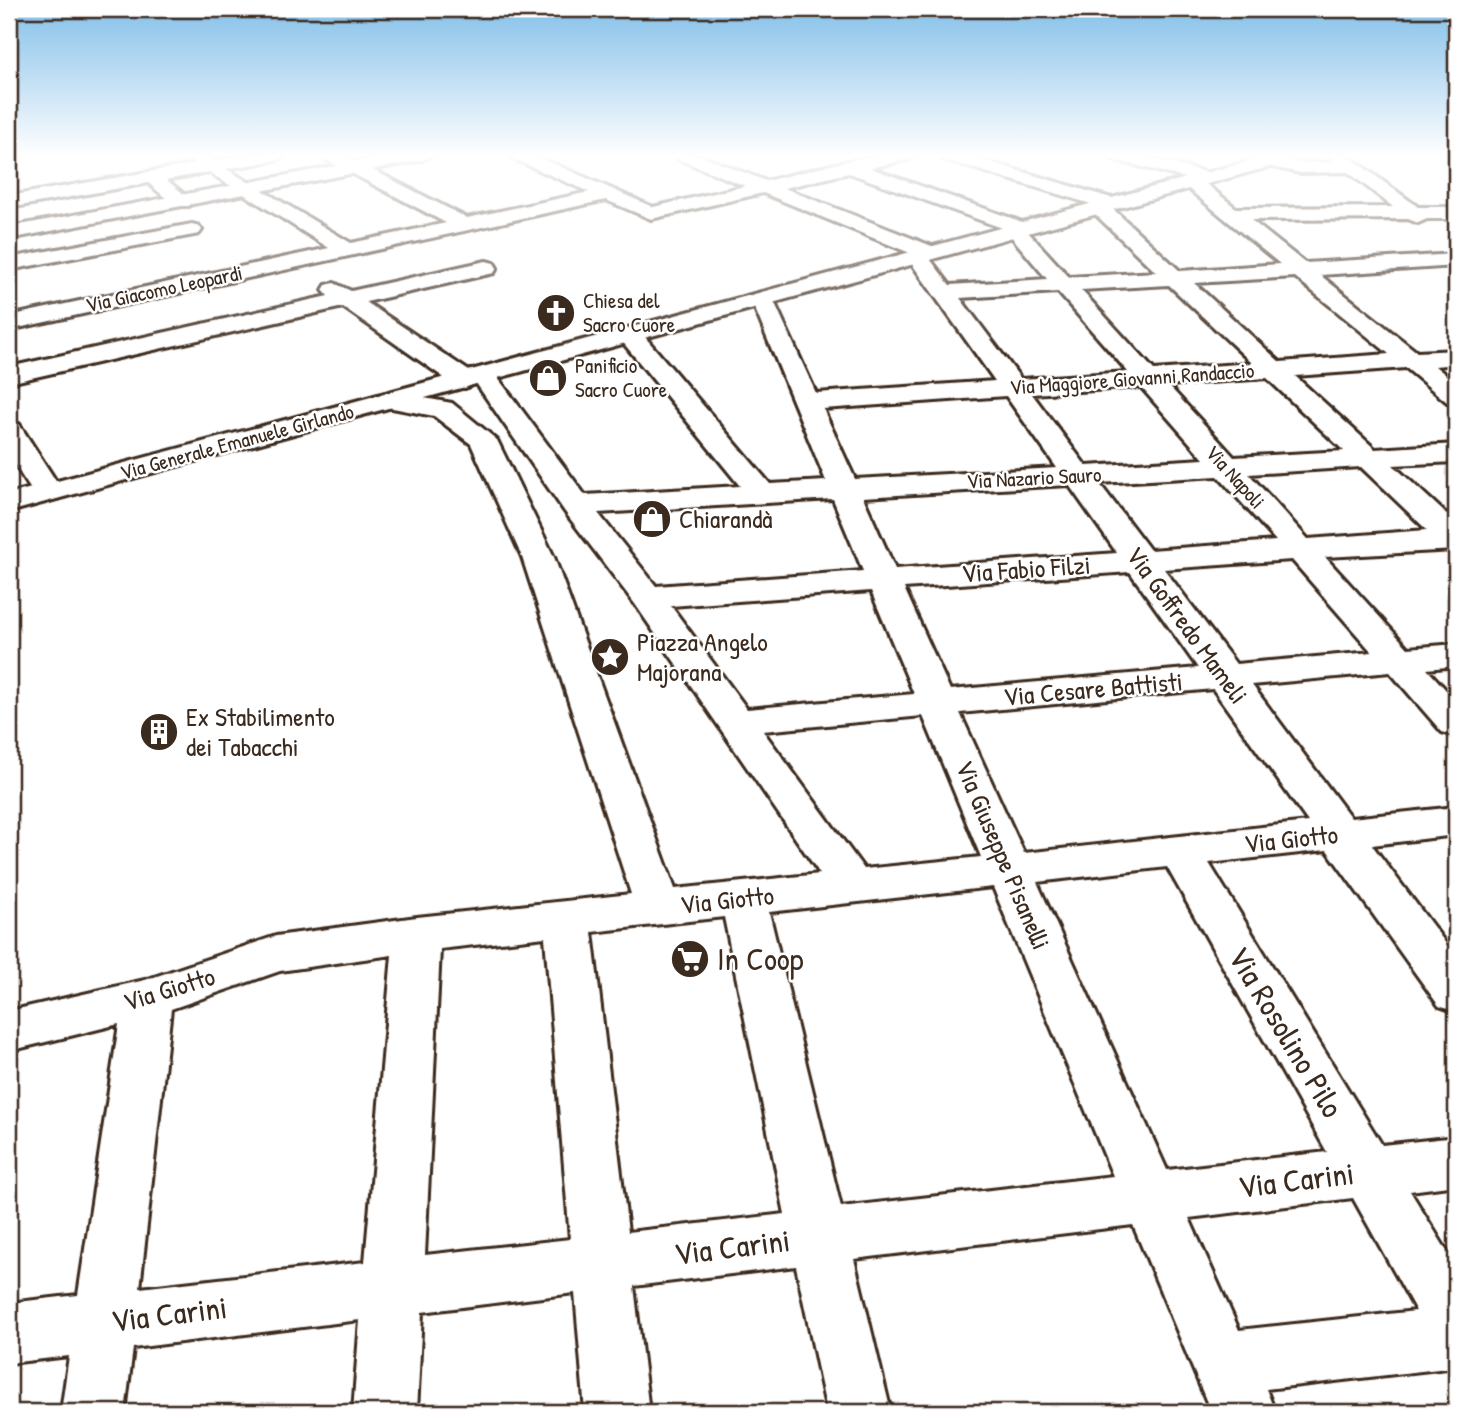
<svg xmlns="http://www.w3.org/2000/svg" width="1465" height="1421" viewBox="0 0 1465 1421" font-family="'Patrick Hand',sans-serif">
	<style>
		.lines { fill: none; stroke-linecap: round; stroke-linejoin: round }
		.minor-casing { stroke: #3b2a1e; stroke-width: 6 }
		.tertiary-casing { stroke: #3b2a1e; stroke-width: 6 }
		.secondary-casing { stroke: #3b2a1e; stroke-width: 6 }
		.minor { fill: #fff; fill-rule: evenodd }
		.tertiary { fill: #fff; fill-rule: evenodd }
		.secondary { fill: #fff; fill-rule: evenodd }
		.labels { text-anchor: middle; stroke-width: 5; stroke-linejoin: round; paint-order: stroke }
		.far-street-label { font-size: 21px; fill: #3b2a1e; stroke: #fff }
		.far-poi-label { font-size: 21px; fill: #3b2a1e; stroke: #fff; text-anchor: start }
		.poi-label { font-size: 26px; fill: #3b2a1e; stroke: #fff; text-anchor: start }
		.street-label { font-size: 26px; fill: #3b2a1e; stroke: #fff }
		.near-poi-label { font-size: 32px; fill: #3b2a1e; stroke: #fff; text-anchor: start }
		.near-street-label { font-size: 32px; fill: #3b2a1e; stroke: #fff }
	</style>
	<rect width="100%" height="100%" fill="#fff"/>
	<filter id="ink" filterUnits="userSpaceOnUse"><feTurbulence type="fractalNoise" baseFrequency=".0143" numOctaves="2"/><feDisplacementMap in="SourceGraphic" scale="14" xChannelSelector="R" yChannelSelector="G"/><feConvolveMatrix kernelMatrix="1 2 1 2 8 2 1 2 1" color-interpolation-filters="sRGB"/></filter>
	<g filter="url(#ink)">
		<g class="lines">
			<g class="minor-casing">
				<g id="minor">
					<path d="M182 155H203L351 243 446 223 325 159 322 155H344L467 218 589 192 514 159 511 155H534L653 207 745 186 678 159 675 155H699L766 181 847 161 881 155H913L910 159 870 168 1028 224 1031 228 1028 232 1069 277 1156 272 1092 211 1089 207 1091 204 942 159 939 155H966L1118 200 1121 204 1113 209 1180 271 1280 264 1185 186 1183 182 1185 178 1112 159 1109 155H1138L1213 174 1215 178 1213 182 1205 183 1236 208 1393 207 1348 172 1300 173 1264 165 1261 161 1270 156 1300 163 1334 162 1327 155H1347L1418 207H1456V219H1427L1418 223 1408 219 1251 220 1305 263 1456 254V266L1320 275 1417 352 1456 350V364L1435 366 1456 383V404L1447 402 1406 368 1295 376 1375 449 1456 444V462L1393 465 1456 523V550L1325 557 1408 648 1456 644V666L1427 669 1456 701V736L1442 732 1390 672 1252 685 1351 818 1456 807V835L1372 845 1456 957V1012L1439 1006 1327 850 1209 863 1382 1145 1456 1137V1185L1410 1191 1456 1266V1367L1266 1389 1275 1412H1211L1133 1225 854 1259 891 1412H827L796 1266 634 1286 649 1412H585L575 1293 422 1312 417 1412H353L360 1320 133 1348 125 1412H61L69 1356 9 1363V1303L78 1295 119 1024 9 1051V1011L145 980 276 936 417 917 631 894 522 557 471 444 434 416 382 406 378 400 382 394 391 392 452 403 497 440 554 557 675 889 820 874 635 604 565 512 476 383 465 388 456 386 343 307 9 383V367L328 296 323 290 326 285 334 283 351 291 486 261 494 263 497 268 494 273 366 302 472 373 483 367 492 370 585 495 740 486 621 340 618 335 621 330 630 328 639 330 770 484 826 481 751 299 754 294H770L773 299 816 393 995 381 907 257 910 253 763 193 651 219 606 200 9 330V316L329 248ZM849 173 1005 229 1047 279 950 285 930 259 940 253 937 248 784 188ZM1295 277 1389 354 1280 362 1194 283ZM1169 285 1252 363 1154 370 1081 290ZM1058 292 1128 372 1021 379 960 298ZM1267 378 1344 451 1234 457 1168 385ZM1141 387 1204 459 1086 466 1032 394ZM1006 396 1057 468 855 479 823 409ZM1361 467 1427 530 1308 539 1249 474ZM1218 476 1276 541 1150 550 1099 483ZM1069 485 1117 553 895 569 863 497ZM833 499 863 571 656 586 598 513ZM1292 560 1372 652 1236 664 1164 569ZM1130 572 1198 668 950 690 904 588ZM871 591 914 694 747 709 671 606ZM1213 689 1308 822 1024 853 960 713ZM923 716 981 857 864 869 763 731ZM1167 867 1327 1152 1167 1170 1037 882ZM993 887 1113 1176 841 1207 769 912ZM724 917 785 1214 628 1232 592 932ZM545 937 570 1239 425 1255 440 949ZM392 955 365 1262 140 1288 171 1009 280 971ZM1353 1198 1416 1311 1239 1330 1189 1218Z"/>
					<polygon points="152,171 158,173 189,198 192,202 189,206 175,206 146,181 143,177 146,173"/>
					<polygon points="192,224 199,226 202,230 199,234 9,270 9,258"/>
				</g>
			</g>
			<g class="tertiary-casing">
				<g id="tertiary">
					<polygon points="247,155 286,155 277,160 9,208 9,196"/>
					<polygon points="395,155 432,155 423,160 9,239 9,227"/>
					<path d="M9 422 19 424 63 492 59 498 48 501 37 498C17 469 7 458 9 422Z"/>
				</g>
			</g>
			<g class="secondary-casing">
				<polygon id="secondary" points="1272,155 1301,155 1298,159 9,512 9,494"/>
			</g>
			<use href="#minor" class="minor"/>
			<use href="#tertiary" class="tertiary"/>
			<use href="#secondary" class="secondary"/>
		</g>
	</g>
	<linearGradient id="sky" x2="0" y2="1"><stop stop-color="#82bfe9"/><stop offset="0.44" stop-color="#fff"/><stop offset="1" stop-color="#fff" stop-opacity="0"/></linearGradient>
	<rect width="1465" height="354" fill="url(#sky)"/>
	<defs>
		<g id="church-disc" transform="scale(2.0125)"><circle r="9.5" fill="#3b2a1e" stroke="#fff"/><path d="M-1.2-6h2.4v3.5h3.3v2.4h-3.3V6h-2.4V-.1h-3.3v-2.4h3.3Z" fill="#fff"/></g>
		<g id="shop-disc" transform="scale(2.0125)"><circle r="9.5" fill="#3b2a1e" stroke="#fff"/><path d="M-5-2.5h2.3a2.7 3.5 0 0 1 5.4 0H5L5.5 6h-11ZM-1.5-2.5h3a1.5 2.3 0 0 0-3 0Z" fill="#fff"/></g>
		<g id="sight-disc" transform="scale(2.0125)"><circle r="9.5" fill="#3b2a1e" stroke="#fff"/><path d="M0-6L1.8-2.2L6-1.7L2.9 1.2L3.7 5.4L0 3.3L-3.7 5.4L-2.9 1.2L-6-1.7L-1.8-2.2Z" fill="#fff"/></g>
		<g id="building-disc" transform="scale(2.0125)"><circle r="9.5" fill="#3b2a1e" stroke="#fff"/><path d="M-4-6H4V6H1V3H-1V6H-4ZM-2.5-4.3h1.7v1.8h-1.7ZM.8-4.3h1.7v1.8H.8ZM-2.5-1h1.7V.8h-1.7ZM.8-1h1.7V.8H.8Z" fill="#fff"/></g>
		<g id="supermarket-disc" transform="scale(2.0125)"><circle r="9.5" fill="#3b2a1e" stroke="#fff"/><path d="M-6-5.5h2.5l.6 2H6L4.5 2H-2.5L-4.4-4H-6ZM-1.5 3.2a1.3 1.3 0 1 0 .1 0ZM3 3.2a1.3 1.3 0 1 0 .1 0Z" fill="#fff"/></g>
	</defs>
	<g fill-rule="evenodd">
		<use href="#church-disc" x="556" y="313"/>
		<use href="#shop-disc" x="548" y="378"/>
		<use href="#shop-disc" x="652" y="519"/>
		<use href="#sight-disc" x="610" y="657"/>
		<use href="#building-disc" x="159" y="732"/>
		<use href="#supermarket-disc" x="690" y="959"/>
	</g>
	<g class="labels">
		<g class="far-street-label">
			<text transform="translate(164 289) rotate(-12)" y="7">Via Giacomo Leopardi</text>
			<text transform="translate(1132 379) rotate(-4)" y="7">Via Maggiore Giovanni Randaccio</text>
			<text transform="translate(237 442) rotate(-15)" y="7">Via Generale Emanuele Girlando</text>
			<text transform="translate(1235 477) rotate(48)" y="7">Via Napoli</text>
			<text transform="translate(1034 478) rotate(-3)" y="7">Via Nazario Sauro</text>
		</g>
		<g class="far-poi-label">
			<text x="583" y="308">Chiesa del<tspan x="583" dy="24">Sacro Cuore</tspan></text>
			<text x="575" y="373">Panificio<tspan x="575" dy="24">Sacro Cuore</tspan></text>
		</g>
		<g class="poi-label">
			<text x="679" y="528">Chiarandà</text>
			<text x="637" y="651">Piazza Angelo<tspan x="637" dy="30">Majorana</tspan></text>
			<text x="186" y="726">Ex Stabilimento<tspan x="186" dy="30">dei Tabacchi</tspan></text>
		</g>
		<g class="street-label">
			<text transform="translate(1026 569) rotate(-4)" y="9">Via Fabio Filzi</text>
			<text transform="translate(1187 625) rotate(54)" y="9">Via Goffredo Mameli</text>
			<text transform="translate(1093 689) rotate(-5)" y="9">Via Cesare Battisti</text>
			<text transform="translate(1291 839) rotate(-6)" y="9">Via Giotto</text>
			<text transform="translate(1003 855) rotate(67)" y="9">Via Giuseppe Pisanelli</text>
			<text transform="translate(727 900) rotate(-6)" y="9">Via Giotto</text>
			<text transform="translate(169 989) rotate(-17)" y="9">Via Giotto</text>
		</g>
		<g class="near-poi-label">
			<text x="717" y="970">In Coop</text>
		</g>
		<g class="near-street-label">
			<text transform="translate(1286 1032) rotate(59)" y="11">Via Rosolino Pilo</text>
			<text transform="translate(1296 1180) rotate(-7)" y="11">Via Carini</text>
			<text transform="translate(732 1247) rotate(-7)" y="11">Via Carini</text>
			<text transform="translate(169 1314) rotate(-7)" y="11">Via Carini</text>
		</g>
	</g>
	<rect width="1465" height="1421" fill="none" stroke="#fff" stroke-width="35"/>
	<rect x="18" y="18" width="1430" height="1386" fill="none" stroke="#3b2a1e" stroke-width="2.5" filter="url(#ink)"/>
</svg>
